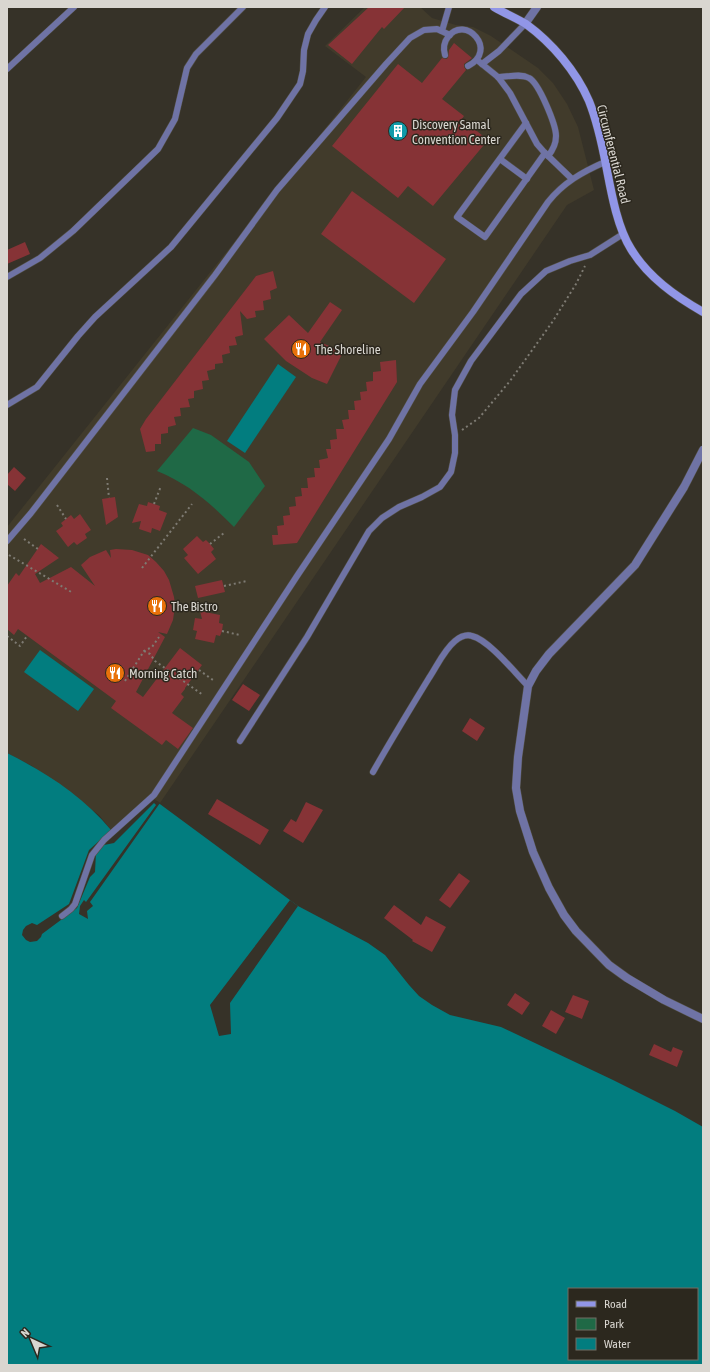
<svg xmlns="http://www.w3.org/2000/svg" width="710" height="1372" viewBox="0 0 710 1372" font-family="'Asap Condensed',sans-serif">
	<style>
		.built { fill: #413b2b }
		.green { fill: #1f6946 }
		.water { fill: #027d7f; fill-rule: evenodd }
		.pier { fill: #363228 }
		.building { fill: #863336 }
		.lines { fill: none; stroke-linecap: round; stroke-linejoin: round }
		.lane-casing { stroke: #535046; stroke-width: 7 }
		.street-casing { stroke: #535046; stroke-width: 9 }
		.secondary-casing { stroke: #535046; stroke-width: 9 }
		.path { stroke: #7e7b73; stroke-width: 2; stroke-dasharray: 2 3; stroke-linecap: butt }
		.lane { stroke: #6f73a5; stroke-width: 6 }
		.street { stroke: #6f73a5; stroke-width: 8 }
		.secondary { stroke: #9196e7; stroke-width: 8 }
		.labels { text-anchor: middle; stroke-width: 3; stroke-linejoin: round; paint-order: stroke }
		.poi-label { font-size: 13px; fill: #d9d6d0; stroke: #2c281e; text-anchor: start }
		.street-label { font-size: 13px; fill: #d9d6d0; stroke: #2c281e }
	</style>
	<rect width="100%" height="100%" fill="#363228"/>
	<polygon class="built" points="365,7 420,7 432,18 456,25 473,27 491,36 538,68 553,83 567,104 578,127 594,190 567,205 160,803 149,796 111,830 99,815 32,766 7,753 7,527 366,77 325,46"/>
	<path class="green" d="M193 428 211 435 249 462 265 486 234 527C210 503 189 484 157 471Z"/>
	<g class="water">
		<polygon points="278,364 296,377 245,453 227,441"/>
		<polygon points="40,650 94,689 78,711 24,672"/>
		<path d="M7 753C45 772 83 796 111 830L149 796 298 906 368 943 385 955 409 985 419 996 432 1005 450 1015 501 1027 613 1080 675 1111 703 1127V1365H7ZM569 1289H697V1359H569Z"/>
	</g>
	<g class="pier">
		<polygon points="149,796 160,803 90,902 93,906 87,911 88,919 79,914 80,906 84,900 86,902 156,805 154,803 114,843 104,845 96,852 95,872 90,877 77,908 42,934 41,937 37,941 30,942 26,940 22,935 23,930 26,926 32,923 37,925 69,904 89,850"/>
		<polygon points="290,900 298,906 230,1003 231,1034 219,1036 210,1005"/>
	</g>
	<g class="building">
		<polygon points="369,7 405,7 384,29 382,27 352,64 328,45"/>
		<polygon points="454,43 472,58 464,64 464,67 466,70 442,99 464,116 462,119 488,140 433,206 408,186 398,198 332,146 398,64 422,83 442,58 446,59 448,58 449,50"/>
		<polygon points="352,191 446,259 414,303 321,234"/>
		<polygon points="25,242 30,254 7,264 7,250"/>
		<polygon points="273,271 277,288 270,291 271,299 263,301 264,310 255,311 256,317 247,319 240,311 243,335 235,337 237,345 229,346 230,353 222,355 223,363 215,364 215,369 207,371 209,380 202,381 203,389 194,391 194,398 188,399 190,407 180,408 181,416 174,417 176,425 168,427 168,433 161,434 161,444 155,444 155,451 146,452 140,429 146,419 253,280 256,276"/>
		<polygon points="330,302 342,310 320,342 343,352 327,384 312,378 286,361 264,339 289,315 308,333"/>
		<polygon points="396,360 397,382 297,543 273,545 272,535 278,535 277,526 284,525 283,516 290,515 289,507 296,506 295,497 302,496 301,488 308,488 307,478 315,477 314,468 320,468 319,460 328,458 326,449 331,449 330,440 337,439 336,429 344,429 342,420 349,419 348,410 355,410 354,401 361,400 360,392 367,391 366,382 373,381 373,372 381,371 380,362"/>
		<polygon points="14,467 26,478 15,491 7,484 7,475"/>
		<polygon points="115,497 118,517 106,525 102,499"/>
		<polygon points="148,502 160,506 159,510 167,513 160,531 152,528 151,533 139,529 141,521 132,523 139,504 147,506"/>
		<polygon points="80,514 91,530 85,534 87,538 77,545 74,542 68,547 56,531 63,526 61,523 71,515 74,519"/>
		<polygon points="197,536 203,542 206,540 210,544 214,549 211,552 216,559 198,574 184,558 188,555 183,549"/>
		<polygon points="41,544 59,558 35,574 40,583 71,567 95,586 81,565 90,557 106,550 111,558 110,550 116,549 132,550 148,555 156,562 164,571 169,580 174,597 175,604 170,605 175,606 173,620 167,634 158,632 165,637 136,692 143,697 180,648 202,665 185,688 185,689 181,694 184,697 172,713 193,728 178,749 166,740 162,745 111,708 116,701 18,629 14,635 7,629 7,586 16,573 19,576"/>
		<polygon points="222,580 225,592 198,598 195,586"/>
		<polygon points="200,611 220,615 219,623 223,624 222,631 220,636 216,635 214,643 195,639 197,631 193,630 195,618 202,619"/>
		<polygon points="243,684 260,695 249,711 232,700"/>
		<polygon points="470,718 485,728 477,741 462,731"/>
		<polygon points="217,799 269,830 260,845 208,814"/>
		<polygon points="306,802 323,810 303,843 283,831 291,819 296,822"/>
		<polygon points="459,873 470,881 450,908 439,900"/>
		<polygon points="394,905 421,925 426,916 446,927 432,952 412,941 413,940 384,918"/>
		<polygon points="515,993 530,1003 522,1015 507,1005"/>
		<polygon points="573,995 589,1001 582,1019 565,1012"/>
		<polygon points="551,1010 565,1018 556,1034 542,1026"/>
		<polygon points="654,1044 671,1052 673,1047 683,1051 677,1067 649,1055"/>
	</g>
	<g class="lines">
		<g class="lane-casing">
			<g id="lane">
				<polyline points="442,31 449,7"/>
				<path d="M445 55C443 48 444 42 448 37 465 14 499 50 468 66"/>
				<polyline points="477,60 498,77 510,93 537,144 544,152 572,179"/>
				<polyline points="482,64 499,51 525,24"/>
				<polyline points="7,69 74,7"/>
				<path d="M498 77C508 77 520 73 529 78 539 83 556 125 556 136 556 144 553 150 548 156"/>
				<polyline points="526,123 457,217 485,237 545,153"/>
				<polyline points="500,159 527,179"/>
				<polyline points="7,277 40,258 73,231 158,149 175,119 187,68 196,54 243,7"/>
				<polyline points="7,405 37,387 78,336 95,317 171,247 277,118 300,84 303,71 304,50 308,34 316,20 325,7"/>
				<polyline points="7,541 31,513 215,275 277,190 386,64 410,38 424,30 437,29 450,35"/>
				<polyline points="240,741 307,637 369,531 382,518 399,507 422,497 440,487 451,472 455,453 455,435 452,415 455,390 471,361 521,294 546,271 570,261 590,255 623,234"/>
				<path d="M373 772C391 740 410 709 429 678 437 666 444 650 455 641 460 637 466 634 472 636 489 640 515 673 528 686"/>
				<path d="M62 916 71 909 75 904 92 855 104 840 154 795 297 576 389 439 420 384 473 312 548 202C563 183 582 172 605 162"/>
			</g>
		</g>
		<g class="street-casing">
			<g id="street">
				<polyline points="525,24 537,7"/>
				<polyline points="703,450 684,487 635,565 549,654 536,671 528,686 518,757 516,788 520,811 533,852 549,888 564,915 576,931 609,965 627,978 664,1000 703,1019"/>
			</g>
		</g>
		<g class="secondary-casing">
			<path id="secondary" d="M494 7C504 13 516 18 526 24 552 43 576 71 589 101 597 121 602 144 606 165 611 191 617 227 631 249 648 277 675 296 703 312"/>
		</g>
		<g class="path">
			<polyline points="462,430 479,418 510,381 553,321 576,284 585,266"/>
			<polyline points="107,478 109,498"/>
			<polyline points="154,504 161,486"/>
			<polyline points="57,505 66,519"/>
			<polyline points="24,539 38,549"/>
			<polyline points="210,544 224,533"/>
			<polyline points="9,555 73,593"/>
			<polyline points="142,568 192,504"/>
			<polyline points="224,586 247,581"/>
			<polyline points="222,631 240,635"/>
			<polyline points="7,636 20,646 27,636"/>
			<polyline points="144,651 150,654 155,661 203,695"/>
			<polyline points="199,670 213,680"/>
			<polyline points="125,681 144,651 152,647 159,637"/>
		</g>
		<use href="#lane" class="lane"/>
		<use href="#street" class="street"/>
		<use href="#secondary" class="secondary"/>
	</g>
	<defs>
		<g id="building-disc" transform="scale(1)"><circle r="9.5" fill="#0f9aa8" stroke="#2c281e"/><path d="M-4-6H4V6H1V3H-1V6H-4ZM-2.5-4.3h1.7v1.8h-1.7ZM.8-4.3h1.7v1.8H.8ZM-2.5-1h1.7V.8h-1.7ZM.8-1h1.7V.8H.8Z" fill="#fff"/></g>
		<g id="restaurant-disc" transform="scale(1)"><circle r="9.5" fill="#e8710a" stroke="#2c281e"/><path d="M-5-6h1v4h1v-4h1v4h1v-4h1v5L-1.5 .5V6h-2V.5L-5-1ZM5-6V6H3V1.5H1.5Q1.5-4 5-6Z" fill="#fff"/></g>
	</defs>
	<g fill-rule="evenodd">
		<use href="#building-disc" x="398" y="131"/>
		<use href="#restaurant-disc" x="301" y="349"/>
		<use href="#restaurant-disc" x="157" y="606"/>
		<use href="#restaurant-disc" x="115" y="673"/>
	</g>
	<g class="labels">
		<g class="poi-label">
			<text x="412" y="129">Discovery Samal<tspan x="412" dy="15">Convention Center</tspan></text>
			<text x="315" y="354">The Shoreline</text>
			<text x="171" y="611">The Bistro</text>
			<text x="129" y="678">Morning Catch</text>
		</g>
		<g class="street-label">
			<text transform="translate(614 154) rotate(76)" y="5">Circumferential Road</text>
		</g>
	</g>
	<rect width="710" height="1372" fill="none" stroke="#d9d6d0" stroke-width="16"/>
	<rect x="568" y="1288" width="130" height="72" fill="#2c281e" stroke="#716e65"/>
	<rect x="576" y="1301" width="20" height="6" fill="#9196e7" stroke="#716e65"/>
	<text x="604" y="1308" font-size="12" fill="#d9d6d0">Road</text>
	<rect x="576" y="1318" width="20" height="12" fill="#1f6946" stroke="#716e65"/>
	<text x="604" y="1328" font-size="12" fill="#d9d6d0">Park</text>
	<rect x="576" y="1338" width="20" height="12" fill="#027d7f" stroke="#716e65"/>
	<text x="604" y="1348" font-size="12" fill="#d9d6d0">Water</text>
	<g transform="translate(32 1340) rotate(316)" stroke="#2c281e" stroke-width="3" paint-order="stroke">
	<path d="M0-3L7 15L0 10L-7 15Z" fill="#d9d6d0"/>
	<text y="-6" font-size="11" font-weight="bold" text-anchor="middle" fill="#d9d6d0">N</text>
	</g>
</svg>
